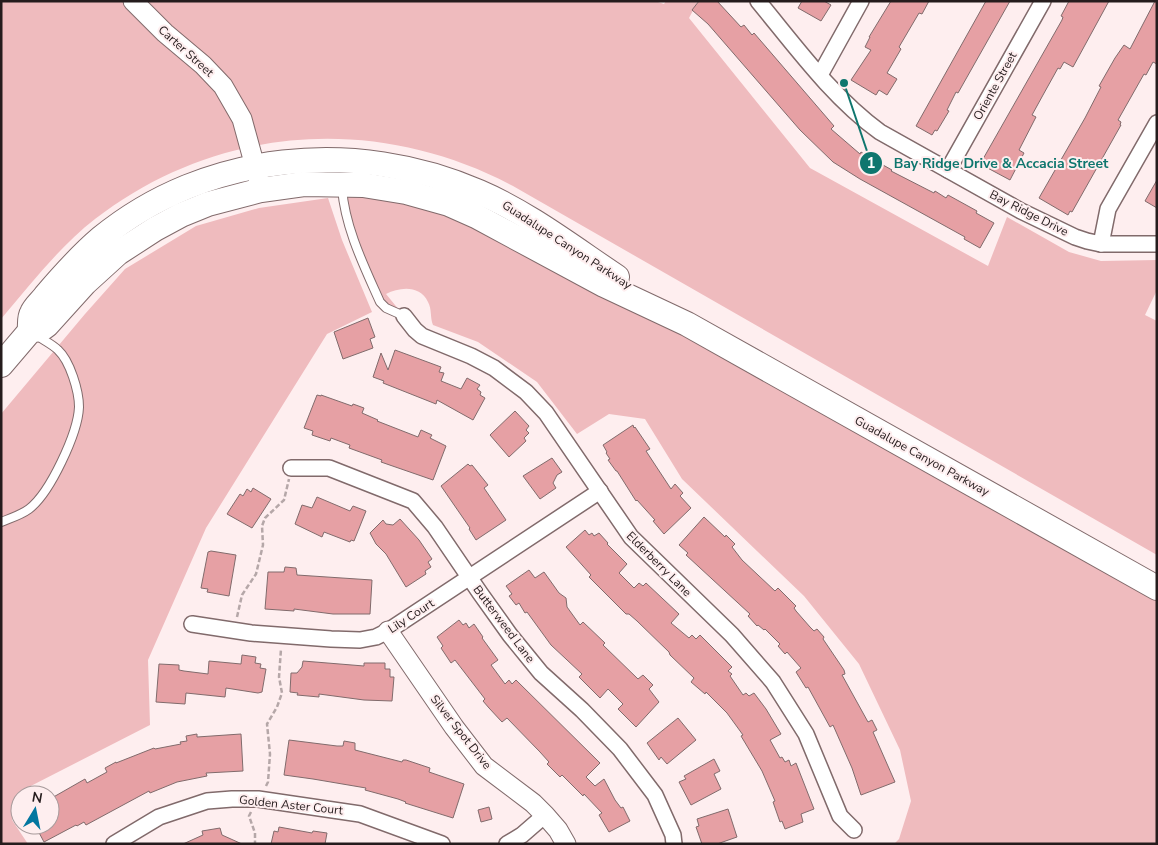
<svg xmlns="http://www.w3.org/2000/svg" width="1158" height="845" viewBox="0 0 1158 845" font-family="'Nunito Sans',sans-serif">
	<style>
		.green { fill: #efbbbe }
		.building { fill: #e6a0a4; stroke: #816b6c }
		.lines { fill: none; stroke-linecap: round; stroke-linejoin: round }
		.service-casing { stroke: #816a6b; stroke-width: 10 }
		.minor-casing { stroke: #816a6b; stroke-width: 18 }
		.tertiary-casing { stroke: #816a6b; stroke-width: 21 }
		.primary-casing { stroke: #816a6b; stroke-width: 26 }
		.path { stroke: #b5a7a8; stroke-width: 2.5; stroke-dasharray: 5 2.5; stroke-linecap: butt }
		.service { stroke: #fff; stroke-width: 8 }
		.minor { stroke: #fff; stroke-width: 15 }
		.tertiary { stroke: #fff; stroke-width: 19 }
		.primary { stroke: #fff; stroke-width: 24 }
		.labels { text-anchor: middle; stroke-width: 4; stroke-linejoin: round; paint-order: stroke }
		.street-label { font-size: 12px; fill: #251c1d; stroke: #feeeef }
		.leader { fill: none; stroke: #0f766e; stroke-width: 2 }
		.callout-dot { fill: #0f766e; stroke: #feeeef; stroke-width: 2 }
		.mark-label { font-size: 15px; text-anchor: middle; font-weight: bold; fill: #fff }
		.callout-label { font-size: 14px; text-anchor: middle; font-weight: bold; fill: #0f766e; stroke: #feeeef; stroke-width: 4; stroke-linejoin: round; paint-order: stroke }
	</style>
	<rect width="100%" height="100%" fill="#feeeef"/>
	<g class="green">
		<path d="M1 1H655L664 4 666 1H698L689 18 810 168 988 266 1007 217 1069 252 1101 261 1157 260V290L1145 315 1157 321V555L513 186C377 114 218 124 95 219 59 247 31 284 1 319Z"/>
		<path d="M342 192 420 195 1157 588V844H894L899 839 911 801 900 750 859 664 804 596 682 479 645 419 609 414 577 434 537 382 478 342 433 325C430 318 432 309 428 302 420 285 400 287 386 294L404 316 386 308 361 259Z"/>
		<polygon points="328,198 342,240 372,312 327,334 206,528 148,660 150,725 21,791 12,820 28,844 1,844 1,414 85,314 125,269 196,226 259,208"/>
	</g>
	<g class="building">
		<polygon points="699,1 717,1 741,27 744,25 752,35 754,33 834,126 831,129 860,154 861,152 882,166 883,165 892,170 891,171 934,193 935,191 946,198 948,195 977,211 976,213 994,223 980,248 964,239 965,237 860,179 833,162 800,130 708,24 692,10"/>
		<polygon points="802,1 824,1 831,5 821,21 798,8"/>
		<polygon points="891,1 929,1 922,14 919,13 899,47 901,49 887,73 897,79 887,95 879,90 876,95 851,80 871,50 865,47 870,37 869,37"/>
		<polygon points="986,1 1010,1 958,93 956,92 947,110 949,111 937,131 935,130 932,135 916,126"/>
		<polygon points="1069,1 1109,1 1073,67 1064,62 1060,69 1058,68 1043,95 1032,115 1036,117 1019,150 1024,153 1010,180 982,165 985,160 983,159 1062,20 1063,17 1061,16"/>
		<polygon points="1155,1 1157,1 1157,64 1153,62 1146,75 1144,74 1118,120 1121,122 1120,125 1121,125 1072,212 1070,211 1068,215 1039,198 1085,118 1101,87 1099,86 1115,58 1124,45 1130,49"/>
		<polygon points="1157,180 1157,208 1145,201"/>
		<polygon points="368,318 375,337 370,339 373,348 343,359 334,332"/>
		<polygon points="395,350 441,367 439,372 444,373 441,381 461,389 467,378 480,385 477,389 481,392 480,395 485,398 473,420 437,400 436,404 383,383 384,381 373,377 381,353 388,370"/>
		<polygon points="317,395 321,396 321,395 352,406 353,404 364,408 362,413 378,420 377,421 418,437 421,430 432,435 430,438 446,446 433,480 381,462 382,460 349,448 350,445 331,438 330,441 312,435 313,431 304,428"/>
		<polygon points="515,411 529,426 526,430 529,433 524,438 526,441 509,457 490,435"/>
		<polygon points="633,425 634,428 635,427 650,449 646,451 671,489 675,484 683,493 680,496 691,508 664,534 653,521 655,520 637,500 636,501 617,471 616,471 608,460 610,459 606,453 607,452 603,445"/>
		<polygon points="552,458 562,472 557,475 553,483 556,488 540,499 523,476"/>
		<polygon points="468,464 470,466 472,465 488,485 484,488 506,520 476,540 469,529 470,528 441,486"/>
		<polygon points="253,488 271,499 252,528 227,514 240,494 243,496 247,489 251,492"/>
		<polygon points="317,497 350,511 353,506 366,511 354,541 351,540 350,542 324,532 322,537 295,524 302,505 312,508"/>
		<polygon points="704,517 725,537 726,535 735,544 732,547 742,560 775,591 778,588 796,606 794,608 796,611 810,627 814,631 817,629 824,637 823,639 844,670 845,674 842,675 868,722 872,720 877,730 873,732 895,782 861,795 852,768 833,725 830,727 808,687 806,688 796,672 801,668 787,652 785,654 778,646 780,644 765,629 764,630 758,625 757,626 748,616 750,614 686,555 688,553 679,545"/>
		<polygon points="400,519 419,540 432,559 428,562 431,567 425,571 426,574 406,587 386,554 376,544 370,533 383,520 386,524 393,525"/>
		<polygon points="585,530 589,535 592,533 594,536 599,533 608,543 607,544 627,564 619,573 634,588 639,583 643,586 646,583 679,614 671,623 689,638 692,635 696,639 700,635 732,667 728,671 732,674 730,676 743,695 746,693 749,696 754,693 766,709 781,734 770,740 780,758 782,757 785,762 789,760 791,766 796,763 814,809 801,814 803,822 785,829 782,821 780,822 773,802 775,801 762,771 741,736 743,735 727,713 706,692 705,694 691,682 694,678 670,655 669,652 637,621 629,614 626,614 589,577 591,575 566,547"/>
		<polygon points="211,551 236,555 229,596 207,592 208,589 201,588 208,552"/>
		<polygon points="285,567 296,568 297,575 372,580 370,614 333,614 294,609 294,611 265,609 268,572 284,572"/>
		<polygon points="529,570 535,578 544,572 559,593 566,598 567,607 580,625 583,622 605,643 603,645 638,679 643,675 653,685 649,689 659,702 636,727 618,709 623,704 608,689 600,698 579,677 582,674 551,645 527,612 525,613 519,603 516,605 509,596 512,594 506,586"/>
		<polygon points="459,620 463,625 466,623 469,628 474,624 483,637 482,638 498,660 491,665 505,684 509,680 512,684 516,680 600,763 586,777 595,786 604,779 615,800 621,808 623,807 630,821 609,832 599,815 602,813 584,794 583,796 562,775 560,777 547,764 549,762 540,752 507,718 502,722 489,708 483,701 485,699 455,660 451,663 441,648 443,646 437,637"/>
		<polygon points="242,655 256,657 255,663 261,664 260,668 266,669 262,692 258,693 226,688 225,697 186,693 185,704 156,702 159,664 179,665 179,670 184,671 208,674 209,661 241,664"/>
		<polygon points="303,661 364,666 364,663 385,663 385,669 390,669 390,677 394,677 392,701 364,700 319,694 319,697 297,695 298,693 290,692 291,673 297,673 302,667"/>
		<polygon points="678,718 696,740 667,764 661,757 659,760 647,743"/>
		<polygon points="197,734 197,737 241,734 243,771 206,773 207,776 177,782 150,793 149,791 86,825 84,822 77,826 76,825 44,842 35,825 50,825 50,799 85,779 87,783 107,772 105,768 116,762 116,763 154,748 155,749 181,744 180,742 187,741 186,736"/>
		<polygon points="289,740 337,746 343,746 344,741 355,743 355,750 402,762 403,760 406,760 430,768 429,772 464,784 453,818 405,803 406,802 398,799 365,790 366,788 313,779 284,775"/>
		<polygon points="714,759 720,771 714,774 721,789 691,805 679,782 686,779 684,776"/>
		<polygon points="489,807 492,819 481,822 478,810"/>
		<polygon points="728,809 737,837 717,844 702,844 696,827 699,826 697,819"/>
		<polygon points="279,827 312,833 313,831 327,833 325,844 271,844 274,831 278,832"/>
		<polygon points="220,828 222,835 242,844 183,844 203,835 202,831"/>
	</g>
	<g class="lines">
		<g class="service-casing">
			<g id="service">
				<path d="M342 188C345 228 364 266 380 302L386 308 404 316"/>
				<path d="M1 522C11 518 21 515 29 509 50 493 78 433 79 407 79 391 70 361 58 350 52 344 43 340 36 335"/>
			</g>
		</g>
		<g class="minor-casing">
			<g id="minor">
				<path d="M758 1C796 47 832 97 880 132L1021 211 1075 237 1087 241 1101 244H1157"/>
				<polyline points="820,75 861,1"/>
				<polyline points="948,170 1043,1"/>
				<polyline points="1101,244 1108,209 1157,123"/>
				<polyline points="404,316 415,330 422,336 471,356 494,368 526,392 546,413 631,537 732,635 773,682 806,734 840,816 854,830"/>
				<polyline points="291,468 329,468 413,501 435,527 480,593 510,635 541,673 582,710 620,749 655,795 673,835 674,844"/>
				<polyline points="192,624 251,633 331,639 360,640 376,637 388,631 600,491"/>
				<polyline points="114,844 159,817 207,801 232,799 258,799 360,814 442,844"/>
				<polyline points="507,844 522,835 545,815"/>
			</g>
		</g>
		<g class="tertiary-casing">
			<g id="tertiary">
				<polyline points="133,1 165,33 203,65 223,86 242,119 259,181"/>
				<polyline points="388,631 454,727 484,766 533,803 545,815 558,830 566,844"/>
			</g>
		</g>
		<g class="primary-casing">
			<g id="primary">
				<path d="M30 331C30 325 29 318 32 313 35 306 42 301 46 295 63 275 81 255 101 238 206 152 356 138 479 192 528 213 572 247 617 277"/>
				<polyline points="1,365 30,331 43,328 47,325 85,283 118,253 155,229 181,215 208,204 261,190 304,184 363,185 406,192 449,204 476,216 604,285 687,324 1157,588"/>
			</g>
		</g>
		<g class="path">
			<polyline points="237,617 242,595 256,574 263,545 262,526 265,518 284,500 289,479"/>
			<polyline points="266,786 268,782 270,754 267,724 277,707 282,693 279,677 281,649"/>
			<polyline points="251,812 249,816 255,833 255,844"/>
		</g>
		<use href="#service" class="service"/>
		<use href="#minor" class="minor"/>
		<use href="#tertiary" class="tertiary"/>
		<use href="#primary" class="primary"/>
	</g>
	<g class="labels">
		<g class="street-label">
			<text transform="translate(186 51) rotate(42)" y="4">Carter Street</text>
			<text transform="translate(995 86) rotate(-61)" y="4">Oriente Street</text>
			<text transform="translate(1029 213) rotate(27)" y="4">Bay Ridge Drive</text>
			<text transform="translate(567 245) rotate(33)" y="4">Guadalupe Canyon Parkway</text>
			<text transform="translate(922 456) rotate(29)" y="4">Guadalupe Canyon Parkway</text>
			<text transform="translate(659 564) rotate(45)" y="4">Elderberry Lane</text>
			<text transform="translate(411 616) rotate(-33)" y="4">Lily Court</text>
			<text transform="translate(504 624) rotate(53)" y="4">Butterweed Lane</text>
			<text transform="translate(461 732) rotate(52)" y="4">Silver Spot Drive</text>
			<text transform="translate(291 805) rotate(6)" y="4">Golden Aster Court</text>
		</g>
	</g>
	<path class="leader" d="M844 83L871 163"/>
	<g class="callout-dot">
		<circle cx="844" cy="83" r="5"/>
		<circle cx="871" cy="163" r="12"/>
	</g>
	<g class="mark-label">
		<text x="871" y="168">1</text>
	</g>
	<g class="callout-label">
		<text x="1001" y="168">Bay Ridge Drive &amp; Accacia Street</text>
	</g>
	<rect width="1158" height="845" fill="none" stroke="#251c1d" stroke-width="5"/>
	<g transform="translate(35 810) rotate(10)"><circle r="24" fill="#feeeef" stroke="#a79a9b"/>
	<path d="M0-4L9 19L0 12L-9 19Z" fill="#0277a0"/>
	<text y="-8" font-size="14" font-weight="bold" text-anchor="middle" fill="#251c1d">N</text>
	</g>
</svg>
